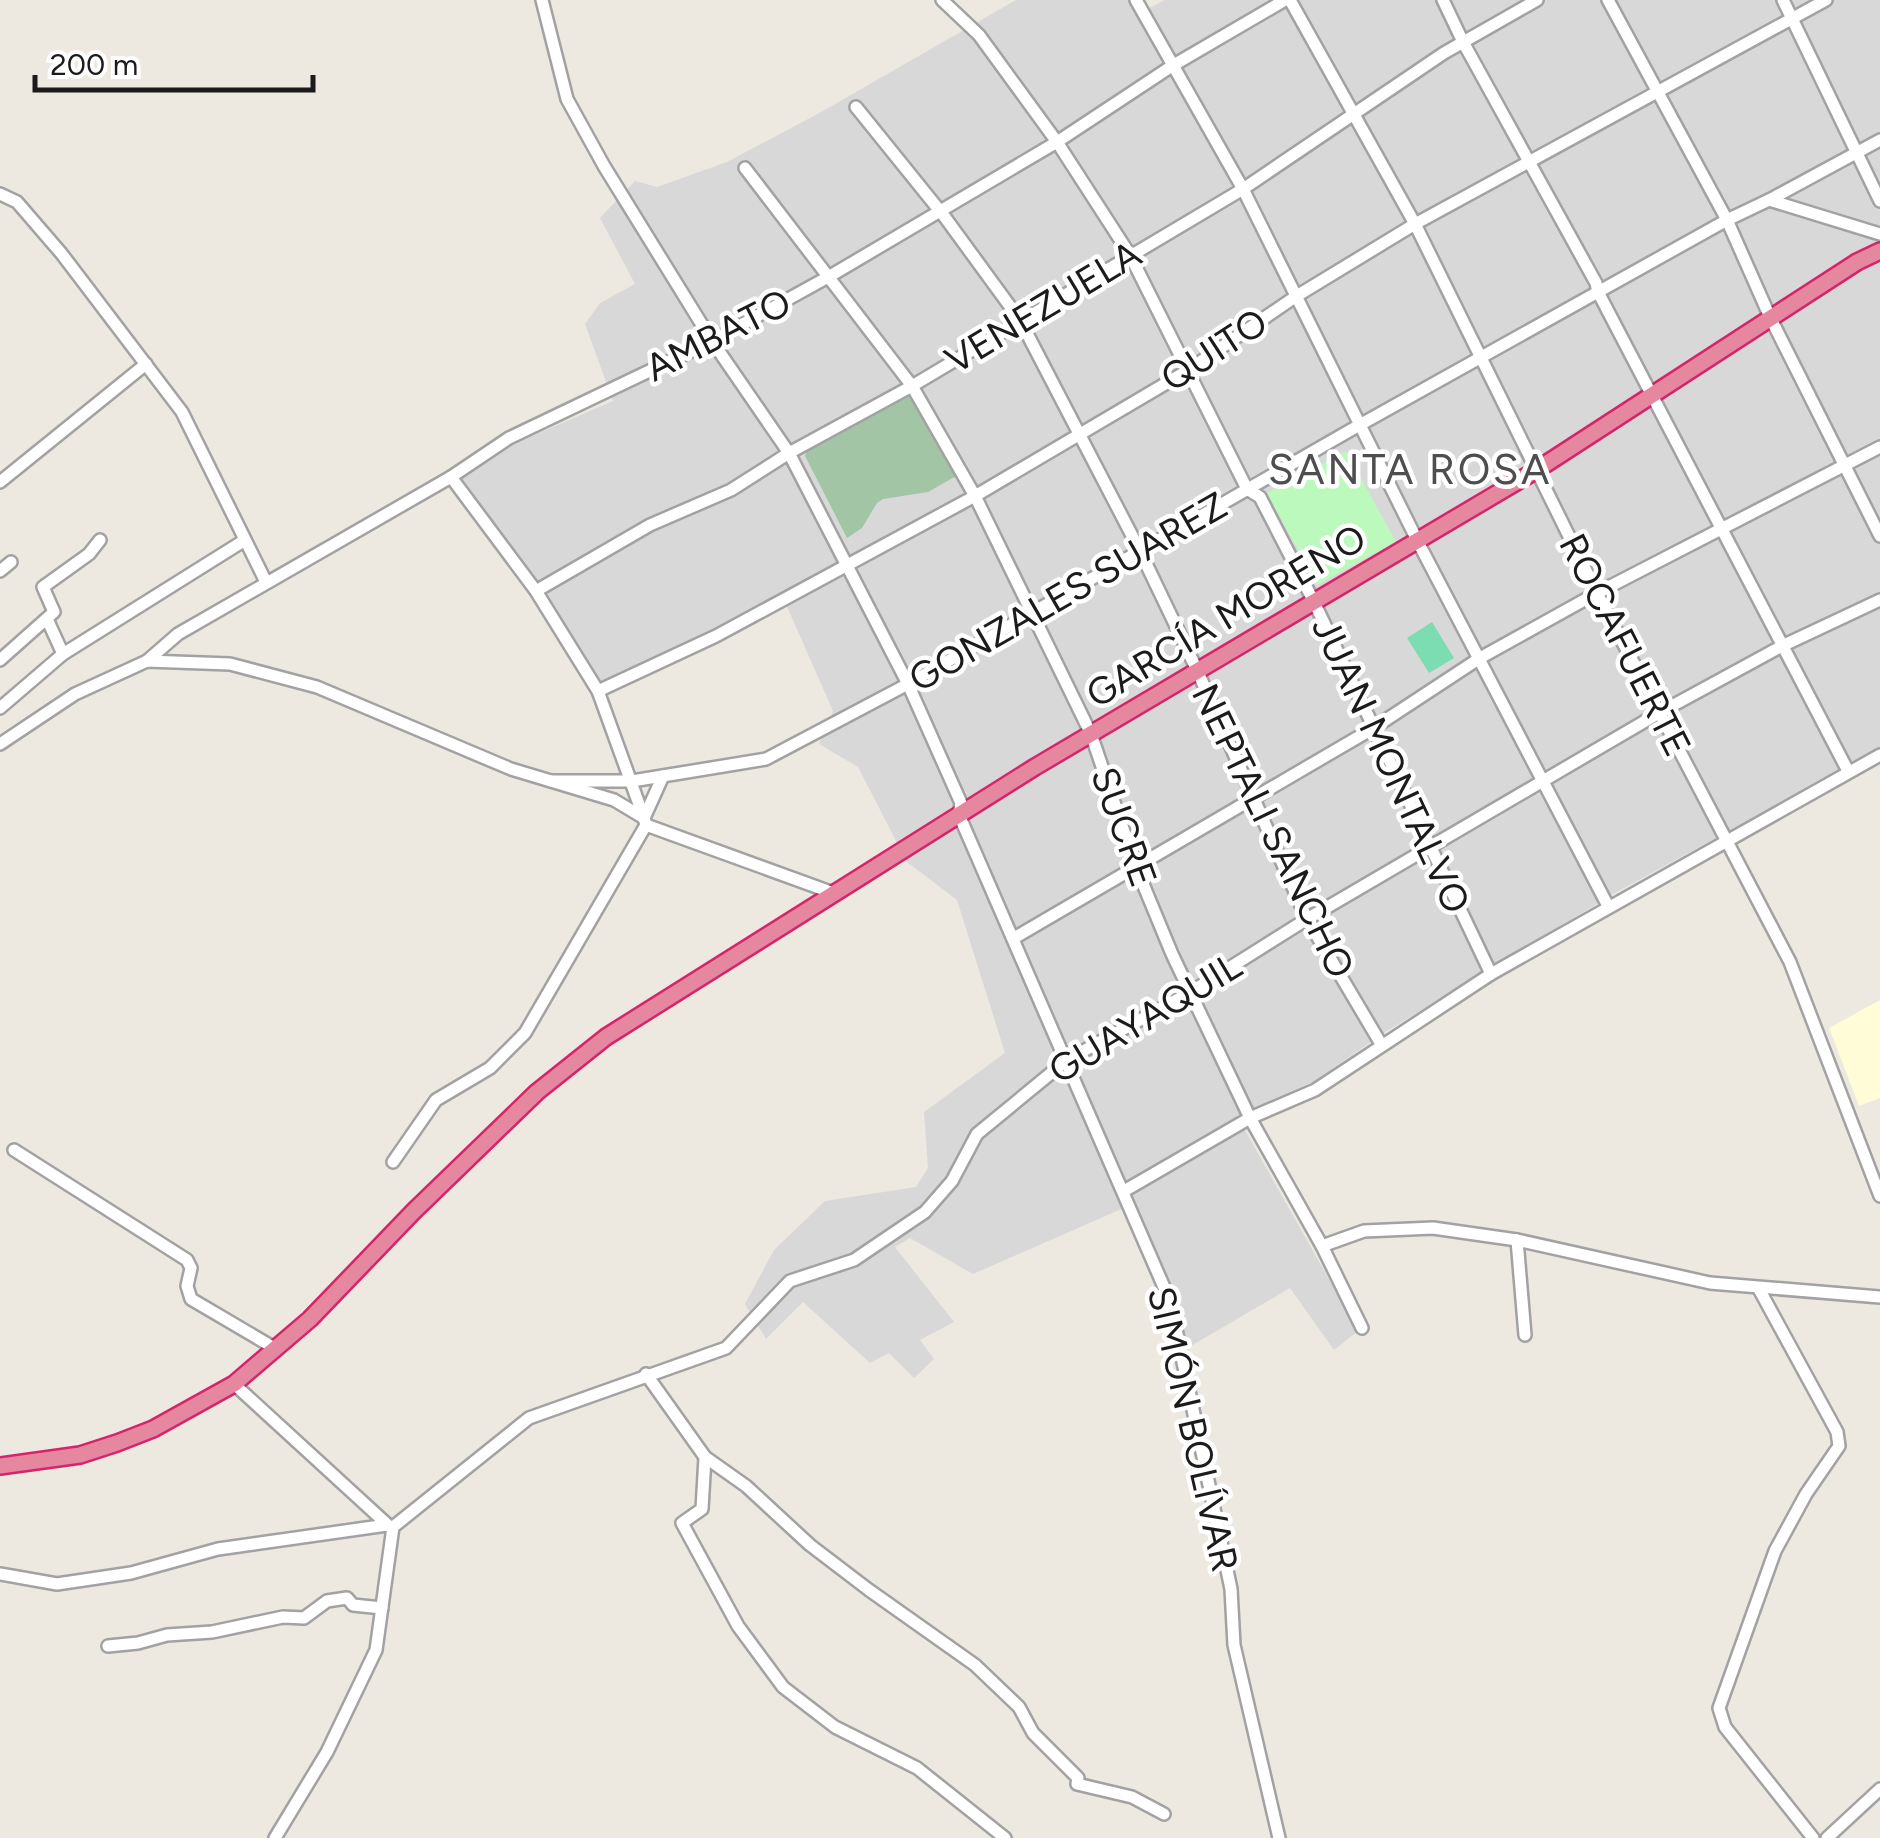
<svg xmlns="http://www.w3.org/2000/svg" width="1880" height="1838" viewBox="0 0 1880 1838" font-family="Figtree,sans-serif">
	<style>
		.residential { fill: #d9d8d8 }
		.education { fill: #fffcd7 }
		.cemetery { fill: #a2c6a5 }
		.park { fill: #bcf9bd }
		.pitch { fill: #7dddb2 }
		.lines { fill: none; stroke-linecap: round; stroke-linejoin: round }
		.minor-casing { stroke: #a2a2a2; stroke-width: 16 }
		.highway-casing { stroke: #d5246b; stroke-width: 20 }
		.minor { stroke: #fff; stroke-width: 11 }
		.highway { stroke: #e5879e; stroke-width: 15 }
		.labels { text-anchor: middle; stroke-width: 9; stroke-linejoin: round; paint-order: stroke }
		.street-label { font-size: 38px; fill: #1b1b1b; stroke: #fff }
		.quarter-label { font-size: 42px; letter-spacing: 2.5px; fill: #4e4e4e; stroke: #fff }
	</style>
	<rect width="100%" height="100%" fill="#ede8e0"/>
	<polygon class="residential" points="1016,0 1128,0 1136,15 1165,0 1880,0 1880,748 1613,894 1387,1031 1314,1081 1237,1116 1358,1331 1334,1350 1290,1288 1184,1350 1172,1301 1135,1203 973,1274 910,1238 895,1247 954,1322 920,1340 934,1359 914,1378 889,1353 870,1363 803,1302 766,1339 745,1304 774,1250 825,1201 916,1187 928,1168 924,1112 1005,1053 957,900 907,862 858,767 819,744 833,711 781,593 617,681 593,682 457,481 509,446 613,401 585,324 600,303 635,284 600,218 635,181 657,187 727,162 823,111"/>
	<polygon class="education" points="1880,1000 1880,1098 1859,1106 1829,1028"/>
	<polygon class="cemetery" points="912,395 958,475 928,492 883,499 877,503 862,528 847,538 805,456 807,451"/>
	<polygon class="park" points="1346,451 1396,542 1317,585 1267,493"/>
	<polygon class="pitch" points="1432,622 1454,658 1429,673 1407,638"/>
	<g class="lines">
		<g class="minor-casing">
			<g id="minor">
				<polyline points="542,0 567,99 604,166 712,341 789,453 908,684 961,803 959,815 1170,1301 1231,1589 1234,1645 1279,1838"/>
				<polyline points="942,0 979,35 1057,142 1130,255 1247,489 1260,497 1314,602 1491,974"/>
				<polyline points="1136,0 1243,189 1418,542 1608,906"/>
				<polyline points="1290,0 1415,224 1597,593 1790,962 1880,1196"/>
				<polyline points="1443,0 1463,42 1596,283 1598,292 1848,771"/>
				<polyline points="1608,0 1727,220 1770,317 1880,536"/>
				<polyline points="1783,0 1880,201"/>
				<polyline points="856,107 944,216 1020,320 1140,551 1197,670 1307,919 1381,1044"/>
				<polyline points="745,168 912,386 975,496 1091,734 1136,867 1172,954 1250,1118 1322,1246 1362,1328"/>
				<polyline points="0,194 17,202 61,253 182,412 266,582"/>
				<polyline points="1769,200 1880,140"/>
				<polyline points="451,477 536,591 598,691 644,818"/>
				<polyline points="0,482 146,364"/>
				<polyline points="0,571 11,562"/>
				<polyline points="536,591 650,525 731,490 789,453 912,386 1243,189 1444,53 1537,0"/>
				<polyline points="47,619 63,654"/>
				<polyline points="0,660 54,612 43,587 89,554 100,540"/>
				<polyline points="147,661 178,634 451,477 509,438 712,341 830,276 1057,142 1172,66 1285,0"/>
				<polyline points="598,691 716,636 975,496 1187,371 1295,297 1415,224 1826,0"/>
				<polyline points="0,708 63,654 245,540"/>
				<polyline points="0,744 75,694 147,661 230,664 317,687 511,769 614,800 644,818 646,825 836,894"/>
				<polyline points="551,781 632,781 766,759 908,684 1356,427 1727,220 1769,200 1880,234"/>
				<polyline points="644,818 663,776"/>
				<polyline points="1014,938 1372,729 1480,658 1597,593 1880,447"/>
				<polyline points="14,1150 187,1260 191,1268 187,1286 191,1299 276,1349"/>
				<polyline points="393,1162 436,1100 490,1068 525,1033 646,825"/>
				<polyline points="1124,1191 1250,1118 1315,1090 1491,974 1880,755"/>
				<polyline points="1517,1240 1525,1335"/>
				<polyline points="1322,1246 1364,1231 1433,1228 1517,1240 1710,1283 1880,1297"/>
				<polyline points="1759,1289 1837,1432 1839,1446 1806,1494 1775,1551 1719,1708 1725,1727 1813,1838"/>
				<polyline points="646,1374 705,1457 702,1509 682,1523 738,1626 783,1687 835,1727 917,1768 1005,1838"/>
				<polyline points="234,1384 389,1526"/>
				<polyline points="705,1457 746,1486 810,1545 869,1590 975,1665 1019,1707 1033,1733 1078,1778 1077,1784 1132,1797 1164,1814"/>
				<polyline points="0,1574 57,1584 131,1573 218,1549 387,1525"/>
				<polyline points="108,1646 138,1643 167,1635 212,1632 283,1617 304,1618 327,1601 347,1598 353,1605 382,1608"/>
				<polyline points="275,1838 327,1752 376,1650 393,1527 529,1418 726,1348 790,1281 854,1260 925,1212 952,1181 977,1134 1067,1060 1191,992 1307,919 1659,713 1782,646 1880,600"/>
				<polyline points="1827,1838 1880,1789"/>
			</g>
		</g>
		<g class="highway-casing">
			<polyline id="highway" points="0,1466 80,1455 117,1443 153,1429 234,1384 310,1319 414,1211 537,1092 606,1037 1035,767 1535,471 1857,262 1880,251"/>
		</g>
		<use href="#minor" class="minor"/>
		<use href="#highway" class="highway"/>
	</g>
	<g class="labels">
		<g class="street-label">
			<text transform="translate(1043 307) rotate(-31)" y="13">VENEZUELA</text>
			<text transform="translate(718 335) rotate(-27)" y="13">AMBATO</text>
			<text transform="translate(1214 350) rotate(-33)" y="13">QUITO</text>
			<text transform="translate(1068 592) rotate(-30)" y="13">GONZALES SUAREZ</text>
			<text transform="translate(1226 616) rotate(-31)" y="13">GARCÍA MORENO</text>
			<text transform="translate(1625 645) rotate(63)" y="13">ROCAFUERTE</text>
			<text transform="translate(1391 765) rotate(65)" y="13">JUAN MONTALVO</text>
			<text transform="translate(1124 827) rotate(70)" y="13">SUCRE</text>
			<text transform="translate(1273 831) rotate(64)" y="13">NEPTALI SANCHO</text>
			<text transform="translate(1145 1018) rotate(-31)" y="13">GUAYAQUIL</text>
			<text transform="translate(1193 1429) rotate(77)" y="13">SIMÓN BOLÍVAR</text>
		</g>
		<g class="quarter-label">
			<text x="1410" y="484">SANTA ROSA</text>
		</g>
	</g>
	<path d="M35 75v15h278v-15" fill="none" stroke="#1b1b1b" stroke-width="5"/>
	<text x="50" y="75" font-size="30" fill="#1b1b1b" stroke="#ffffff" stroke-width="8" paint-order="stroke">200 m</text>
</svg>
